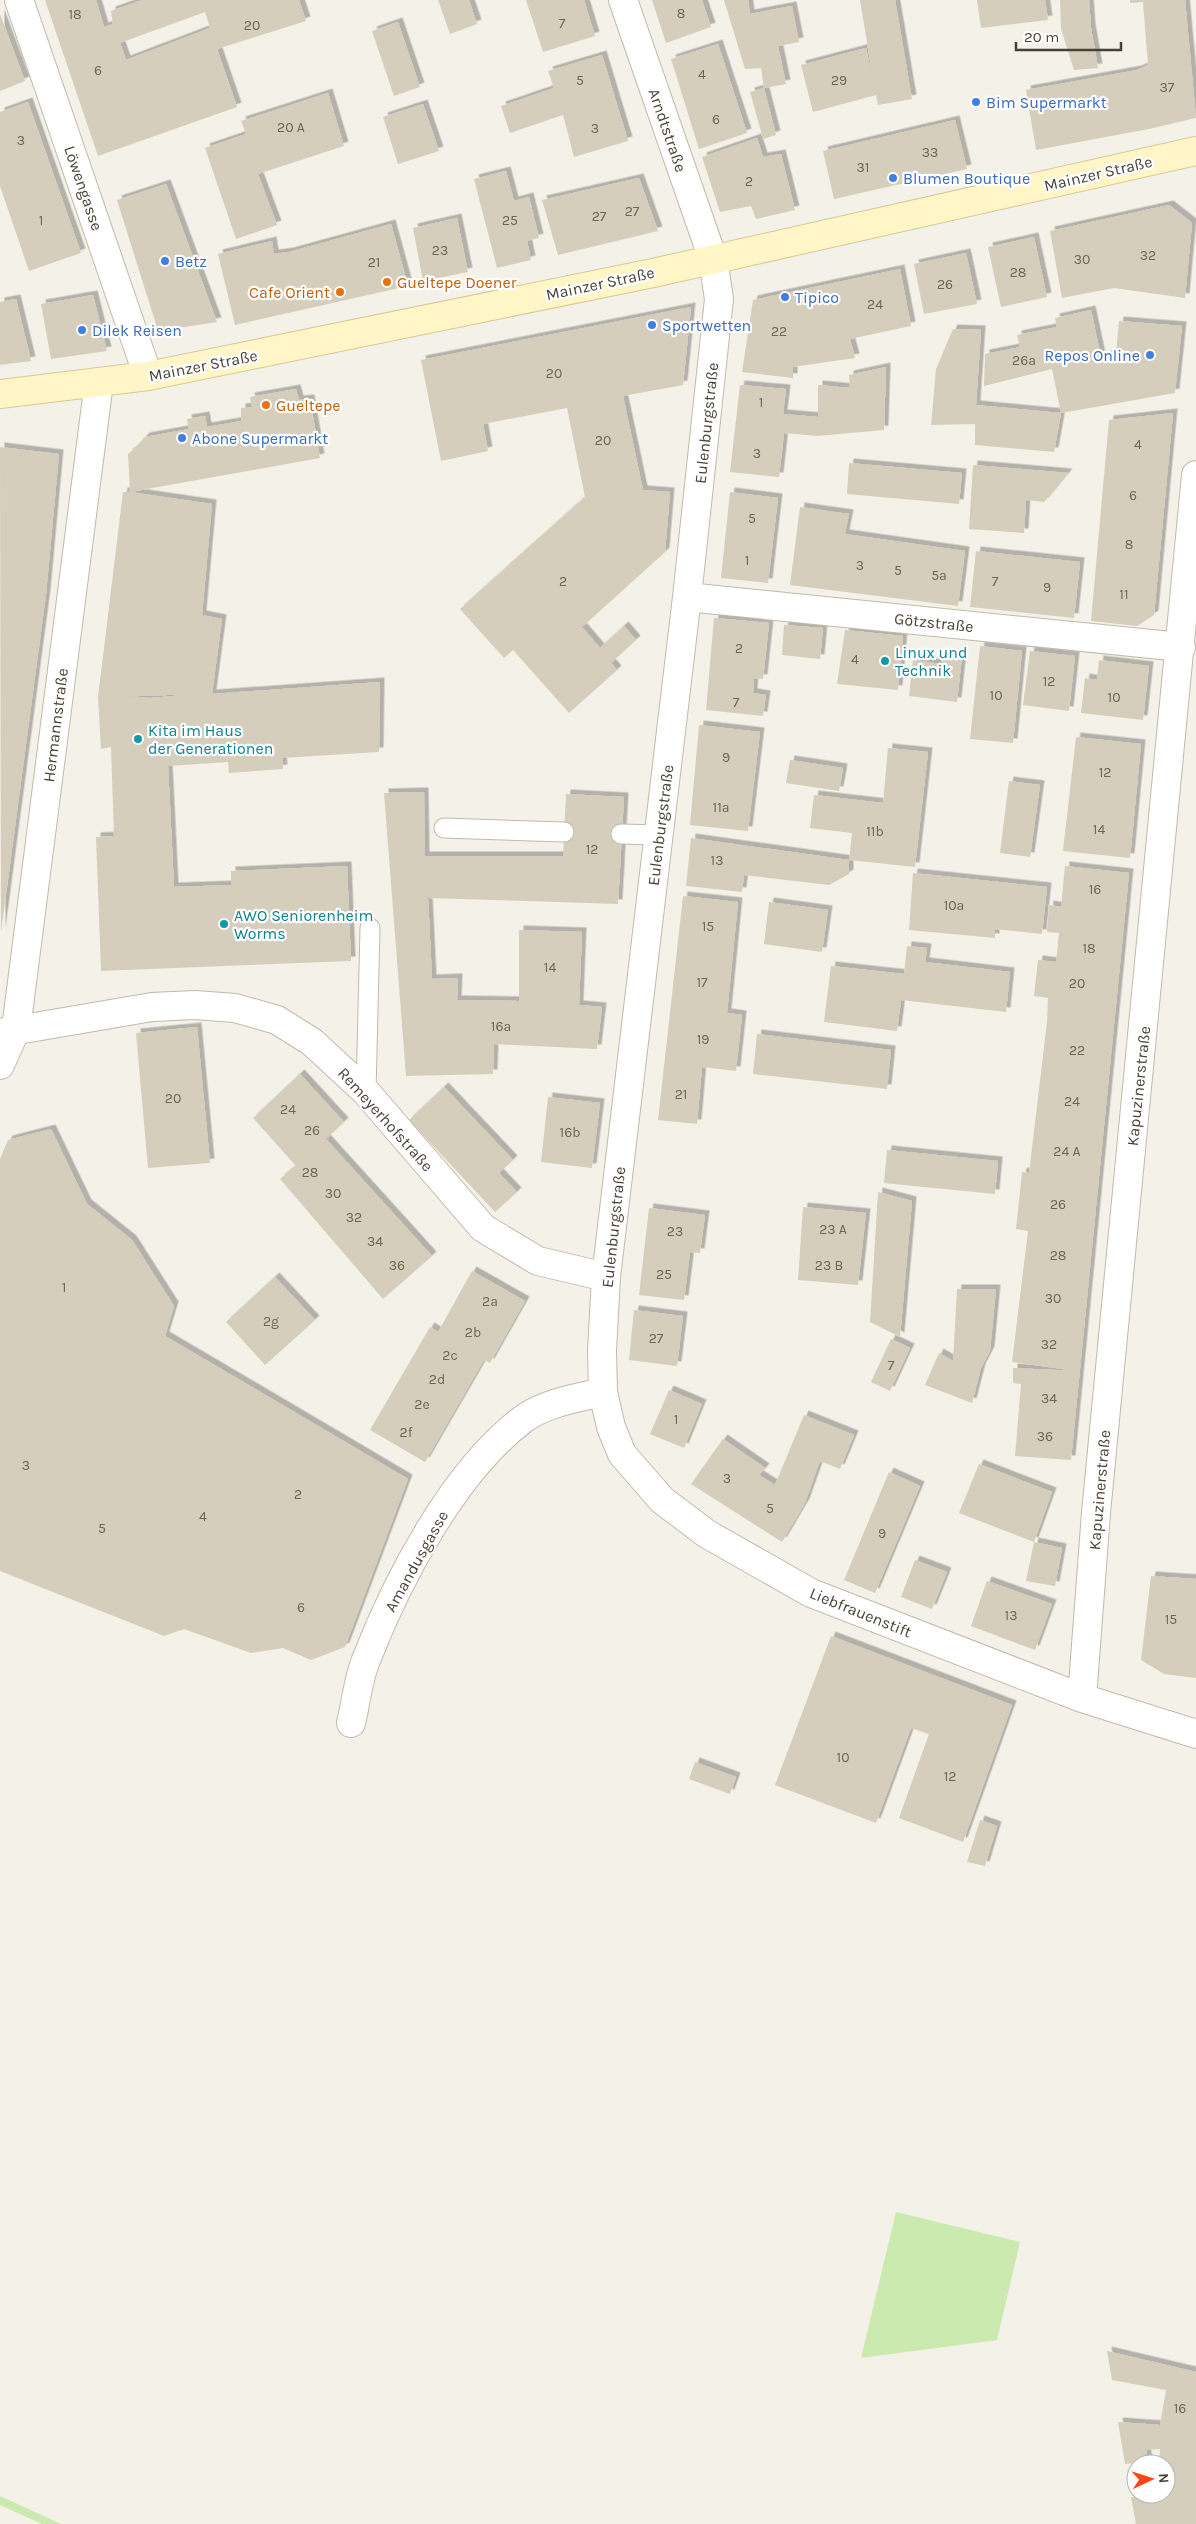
<svg xmlns="http://www.w3.org/2000/svg" width="1196" height="2524" font-family="Karla,sans-serif">
  <defs>
    <filter id="shadow"><feDropShadow dx="4.5" dy="-4.5" stdDeviation="0" flood-color="#0004"/></filter>
  </defs>
  <rect width="100%" height="100%" fill="#f4f1e8"/>
  <!-- green -->
  <path fill="#cbeaaf" d="M 896,2212 L 1020,2242 L 997,2340 L 861,2358 Z
    M 0,2496 L 61,2524 L 42,2524 L 0,2505 Z"/>
  <!-- building -->
  <path fill="#d6cebc" fill-rule="evenodd" filter="url(#shadow)" d="M 45,0 L 96,0 L 104,27 L 113,24 L 111,11 L 142,0 L 299,0 L 306,21 L 217,49 L 237,107 L 98,156 ZM 205,12 L 210,28 L 126,60 L 120,43 Z
    M 438,0 L 469,0 L 477,24 L 450,34 Z
    M 526,0 L 584,0 L 595,36 L 543,52 Z
    M 652,0 L 702,0 L 711,27 L 666,43 Z
    M 724,0 L 748,0 L 750,14 L 792,6 L 799,42 L 778,46 L 786,84 L 764,88 L 761,68 L 745,69 Z
    M 860,0 L 895,0 L 912,99 L 878,105 L 876,95 L 813,112 L 801,65 L 866,48 L 874,85 Z
    M 977,0 L 1045,0 L 1048,20 L 981,28 Z
    M 1060,0 L 1089,0 L 1091,28 L 1098,68 L 1074,70 L 1061,29 Z
    M 1130,0 L 1185,0 L 1196,118 L 1149,129 L 1036,150 L 1026,90 L 1137,70 L 1148,65 L 1143,2 L 1130,3 Z
    M 0,14 L 25,81 L 0,91 Z
    M 398,22 L 420,87 L 394,96 L 372,31 Z
    M 718,44 L 747,133 L 699,149 L 671,59 Z
    M 602,55 L 628,141 L 574,157 L 563,115 L 510,133 L 501,106 L 554,88 L 548,71 Z
    M 764,88 L 776,135 L 763,139 L 750,92 Z
    M 328,93 L 344,146 L 258,174 L 277,225 L 236,239 L 205,148 L 246,134 L 241,121 Z
    M 28,102 L 81,253 L 29,271 L 0,186 L 0,112 Z
    M 423,104 L 439,151 L 398,164 L 383,117 Z
    M 955,120 L 967,169 L 834,199 L 823,151 Z
    M 757,138 L 763,157 L 781,154 L 795,210 L 756,219 L 751,206 L 720,212 L 702,157 Z
    M 506,171 L 514,201 L 529,197 L 539,238 L 527,241 L 531,260 L 497,268 L 474,179 Z
    M 639,178 L 658,231 L 558,255 L 542,200 Z
    M 166,184 L 217,322 L 158,331 L 117,200 Z
    M 1169,205 L 1192,223 L 1185,298 L 1114,288 L 1062,298 L 1050,231 Z
    M 457,218 L 468,272 L 423,281 L 413,228 Z
    M 391,224 L 408,286 L 235,325 L 218,254 L 272,241 L 274,254 L 289,252 Z
    M 1034,237 L 1047,297 L 1001,307 L 988,247 Z
    M 966,253 L 977,304 L 924,314 L 914,264 Z
    M 900,269 L 911,326 L 850,339 L 855,358 L 793,367 L 793,378 L 742,372 L 753,300 Z
    M 93,295 L 107,351 L 51,359 L 41,304 Z
    M 16,299 L 31,361 L 0,365 L 0,302 Z
    M 691,307 L 683,385 L 623,396 L 643,490 L 670,492 L 665,552 L 582,627 L 600,648 L 624,626 L 636,640 L 611,663 L 617,670 L 569,713 L 513,650 L 504,658 L 460,609 L 585,497 L 567,408 L 483,424 L 488,451 L 441,461 L 421,360 Z
    M 1091,310 L 1101,357 L 1116,353 L 1119,321 L 1182,326 L 1175,393 L 1061,413 L 1052,369 L 984,386 L 985,354 L 1020,347 L 1017,335 L 1057,327 L 1055,318 Z
    M 953,329 L 981,330 L 976,405 L 1061,413 L 1054,452 L 975,445 L 975,424 L 931,425 L 936,369 Z
    M 886,367 L 884,430 L 817,436 L 784,433 L 779,477 L 730,472 L 740,385 L 786,389 L 783,414 L 818,417 L 818,385 L 850,388 L 849,375 Z
    M 296,389 L 299,400 L 310,399 L 320,458 L 130,492 L 212,504 L 202,615 L 222,619 L 212,694 L 380,682 L 379,752 L 282,758 L 283,769 L 229,773 L 228,762 L 168,766 L 174,887 L 231,885 L 231,871 L 347,866 L 351,961 L 101,971 L 96,837 L 114,836 L 111,747 L 101,749 L 98,697 L 123,492 L 130,492 L 128,454 L 134,449 L 145,437 L 189,429 L 187,419 L 205,416 L 207,427 L 241,421 L 241,408 L 252,407 L 250,397 ZM 195,694 L 151,698 L 112,697 Z
    M 1173,413 L 1154,615 L 1137,626 L 1091,621 L 1109,420 Z
    M 0,447 L 59,454 L 46,594 L 1,932 Z
    M 849,463 L 962,473 L 959,504 L 847,494 Z
    M 973,465 L 1068,473 L 1044,502 L 1026,500 L 1024,533 L 969,529 Z
    M 730,492 L 778,498 L 768,583 L 721,578 Z
    M 800,507 L 849,514 L 845,534 L 965,551 L 958,606 L 790,585 Z
    M 976,551 L 1080,562 L 1074,618 L 970,607 Z
    M 714,618 L 769,623 L 763,679 L 754,678 L 753,693 L 766,695 L 763,716 L 706,710 Z
    M 784,625 L 823,628 L 820,659 L 782,655 Z
    M 845,630 L 903,636 L 898,690 L 837,684 Z
    M 980,646 L 1022,651 L 1013,743 L 970,739 Z
    M 1030,651 L 1075,656 L 1069,711 L 1023,705 Z
    M 942,653 L 962,656 L 957,702 L 909,696 L 913,660 L 941,664 Z
    M 1099,660 L 1149,666 L 1143,720 L 1081,713 L 1085,678 L 1097,680 Z
    M 699,725 L 760,732 L 748,831 L 690,825 Z
    M 1076,737 L 1141,744 L 1130,858 L 1063,851 Z
    M 888,748 L 928,752 L 915,867 L 849,860 L 852,833 L 810,828 L 814,795 L 883,803 Z
    M 790,760 L 843,768 L 839,791 L 786,783 Z
    M 1009,781 L 1040,785 L 1030,857 L 1000,853 Z
    M 424,792 L 425,856 L 563,856 L 566,794 L 624,797 L 618,904 L 428,898 L 432,979 L 458,978 L 457,1000 L 519,1001 L 519,930 L 582,932 L 579,1005 L 602,1007 L 597,1049 L 494,1044 L 493,1074 L 406,1076 L 384,793 Z
    M 691,838 L 849,860 L 849,874 L 829,885 L 744,875 L 742,892 L 686,886 Z
    M 1065,866 L 1129,873 L 1071,1460 L 1015,1456 L 1021,1384 L 1013,1383 L 1013,1368 L 1077,1371 L 1012,1362 L 1028,1231 L 1016,1229 L 1022,1172 L 1029,1173 L 1047,1022 L 1048,998 L 1034,996 L 1038,960 L 1056,962 L 1059,933 L 1047,932 L 1049,905 L 1061,907 Z
    M 913,873 L 1047,887 L 1042,934 L 995,929 L 995,938 L 909,930 Z
    M 683,896 L 738,902 L 727,1013 L 742,1015 L 736,1071 L 702,1067 L 697,1124 L 658,1120 Z
    M 769,902 L 828,910 L 822,952 L 764,944 Z
    M 907,946 L 927,948 L 925,962 L 1010,972 L 1006,1012 L 901,1000 L 897,1031 L 824,1022 L 831,966 L 904,974 Z
    M 197,1027 L 210,1163 L 148,1168 L 136,1033 Z
    M 757,1034 L 891,1050 L 887,1089 L 753,1074 Z
    M 300,1074 L 344,1122 L 326,1139 L 432,1256 L 383,1299 L 280,1179 L 296,1166 L 253,1118 Z
    M 444,1087 L 513,1160 L 499,1173 L 517,1192 L 495,1212 L 409,1120 Z
    M 548,1097 L 600,1103 L 592,1168 L 541,1162 Z
    M 51,1129 L 87,1204 L 132,1240 L 174,1306 L 165,1336 L 408,1479 L 345,1647 L 311,1660 L 283,1648 L 251,1653 L 184,1629 L 164,1636 L 0,1571 L 0,1159 L 8,1140 Z
    M 887,1150 L 998,1161 L 995,1194 L 884,1183 Z
    M 878,1192 L 912,1201 L 900,1337 L 870,1322 Z
    M 803,1207 L 866,1213 L 858,1285 L 798,1280 Z
    M 649,1208 L 705,1215 L 700,1253 L 690,1252 L 684,1300 L 639,1295 Z
    M 472,1271 L 525,1301 L 490,1363 L 484,1360 L 425,1462 L 370,1430 L 430,1327 L 438,1332 Z
    M 275,1277 L 315,1320 L 265,1365 L 226,1322 Z
    M 957,1289 L 996,1289 L 990,1351 L 981,1368 L 972,1403 L 925,1385 L 939,1353 L 953,1361 Z
    M 634,1310 L 683,1316 L 677,1366 L 629,1360 Z
    M 891,1339 L 910,1348 L 890,1391 L 871,1382 Z
    M 669,1390 L 702,1404 L 684,1448 L 650,1434 Z
    M 804,1415 L 854,1435 L 840,1469 L 820,1461 L 805,1503 L 782,1542 L 691,1484 L 723,1439 L 765,1468 L 759,1475 L 775,1485 Z
    M 979,1464 L 1052,1492 L 1034,1542 L 959,1513 Z
    M 889,1472 L 920,1486 L 875,1593 L 844,1580 Z
    M 1034,1542 L 1062,1548 L 1055,1586 L 1026,1581 Z
    M 915,1560 L 947,1572 L 932,1609 L 901,1597 Z
    M 1151,1576 L 1196,1579 L 1196,1678 L 1164,1674 L 1141,1660 Z
    M 987,1581 L 1052,1604 L 1035,1650 L 971,1626 Z
    M 831,1636 L 1012,1705 L 963,1842 L 899,1818 L 929,1734 L 911,1728 L 876,1823 L 775,1785 Z
    M 695,1762 L 736,1777 L 730,1794 L 689,1779 Z
    M 980,1820 L 997,1826 L 985,1866 L 967,1862 Z
    M 1107,2351 L 1196,2372 L 1196,2524 L 1136,2524 L 1131,2497 L 1166,2494 L 1166,2464 L 1159,2464 L 1160,2449 L 1146,2450 L 1148,2462 L 1125,2464 L 1118,2422 L 1160,2425 L 1166,2390 L 1112,2380 Z"/>
  <g fill="none" stroke-linecap="round" stroke-linejoin="round">
    <!-- service casing -->
    <g stroke="#c0baaa" stroke-width="21">
      <path id="service" d="M 444,828 L 564,832
        M 621,834 L 659,835
        M 366,1092 L 370,928"/>
    </g>
    <!-- minor casing -->
    <g stroke="#c0baaa" stroke-width="30">
      <path id="minor" d="M 19,0 L 148,376
        M 713,259 L 719,299 L 687,597 L 606,1277 L 602,1351 L 603,1392 L 611,1427 L 622,1454 L 662,1500 L 707,1534 L 811,1593 L 1082,1698 L 1196,1734
        M 687,597 L 1181,647
        M 0,1033 L 152,1007 L 195,1005 L 235,1008 L 277,1020 L 312,1042 L 366,1092 L 483,1228 L 538,1261 L 606,1277
        M 0,1065 L 16,1029 L 99,382
        M 1082,1698 L 1096,1513 L 1196,475
        M 351,1723 C 356,1703 358,1679 366,1660 C 397,1580 453,1473 522,1420 C 544,1403 577,1398 603,1392"/>
    </g>
    <!-- tertiary casing -->
    <g stroke="#c0baaa" stroke-width="30">
      <path id="tertiary" d="M 623,0 L 713,259"/>
    </g>
    <!-- secondary casing -->
    <g stroke="#d6c996" stroke-width="30">
      <path id="secondary" d="M 0,394 L 148,376 L 653,273 L 1196,151"/>
    </g>
    <!-- service -->
    <use href="#service" stroke="#fff" stroke-width="19"/>
    <!-- minor -->
    <use href="#minor" stroke="#fff" stroke-width="28"/>
    <!-- tertiary -->
    <use href="#tertiary" stroke="#fff" stroke-width="28"/>
    <!-- secondary -->
    <use href="#secondary" stroke="#fff5c7" stroke-width="28"/>
  </g>
  <!-- markers -->
  <g fill="#3f7fe0" stroke="#fff" stroke-width="2">
    <circle cx="976" cy="102" r="5"/>
    <circle cx="893" cy="178" r="5"/>
    <circle cx="165" cy="261" r="5"/>
    <circle cx="785" cy="297" r="5"/>
    <circle cx="652" cy="325" r="5"/>
    <circle cx="82" cy="330" r="5"/>
    <circle cx="1150" cy="355" r="5"/>
    <circle cx="182" cy="438" r="5"/>
  </g>
  <g fill="#e8710a" stroke="#fff" stroke-width="2">
    <circle cx="387" cy="282" r="5"/>
    <circle cx="340" cy="292" r="5"/>
    <circle cx="266" cy="405" r="5"/>
  </g>
  <g fill="#0f9aa8" stroke="#fff" stroke-width="2">
    <circle cx="885" cy="661" r="5"/>
    <circle cx="138" cy="739" r="5"/>
    <circle cx="224" cy="924" r="5"/>
  </g>
  <g text-anchor="middle" stroke-width="4.5" stroke-linejoin="round" paint-order="stroke">
    <!-- number labels -->
    <g font-size="14" fill="#6c6558">
      <text x="681" y="18">8</text>
      <text x="75" y="19">18</text>
      <text x="562" y="28">7</text>
      <text x="252" y="30">20</text>
      <text x="98" y="75">6</text>
      <text x="702" y="79">4</text>
      <text x="580" y="85">5</text>
      <text x="839" y="85">29</text>
      <text x="1167" y="92">37</text>
      <text x="716" y="124">6</text>
      <text x="291" y="132">20 A</text>
      <text x="595" y="133">3</text>
      <text x="21" y="145">3</text>
      <text x="930" y="157">33</text>
      <text x="863" y="172">31</text>
      <text x="749" y="186">2</text>
      <text x="632" y="216">27</text>
      <text x="599" y="221">27</text>
      <text x="41" y="225">1</text>
      <text x="510" y="225">25</text>
      <text x="440" y="255">23</text>
      <text x="1148" y="260">32</text>
      <text x="1082" y="264">30</text>
      <text x="374" y="267">21</text>
      <text x="1018" y="277">28</text>
      <text x="945" y="289">26</text>
      <text x="875" y="309">24</text>
      <text x="779" y="336">22</text>
      <text x="1024" y="365">26a</text>
      <text x="554" y="378">20</text>
      <text x="761" y="407">1</text>
      <text x="603" y="445">20</text>
      <text x="1138" y="449">4</text>
      <text x="757" y="458">3</text>
      <text x="1133" y="500">6</text>
      <text x="752" y="523">5</text>
      <text x="1129" y="549">8</text>
      <text x="747" y="565">1</text>
      <text x="860" y="570">3</text>
      <text x="898" y="575">5</text>
      <text x="939" y="580">5a</text>
      <text x="563" y="586">2</text>
      <text x="995" y="586">7</text>
      <text x="1047" y="592">9</text>
      <text x="1124" y="599">11</text>
      <text x="739" y="653">2</text>
      <text x="855" y="664">4</text>
      <text x="1049" y="686">12</text>
      <text x="996" y="700">10</text>
      <text x="1114" y="702">10</text>
      <text x="736" y="707">7</text>
      <text x="726" y="762">9</text>
      <text x="1105" y="777">12</text>
      <text x="721" y="812">11a</text>
      <text x="1099" y="834">14</text>
      <text x="875" y="836">11b</text>
      <text x="592" y="854">12</text>
      <text x="717" y="865">13</text>
      <text x="1095" y="894">16</text>
      <text x="954" y="910">10a</text>
      <text x="708" y="931">15</text>
      <text x="1089" y="953">18</text>
      <text x="550" y="972">14</text>
      <text x="702" y="987">17</text>
      <text x="1077" y="988">20</text>
      <text x="501" y="1031">16a</text>
      <text x="703" y="1044">19</text>
      <text x="1077" y="1055">22</text>
      <text x="681" y="1099">21</text>
      <text x="173" y="1103">20</text>
      <text x="1072" y="1106">24</text>
      <text x="288" y="1114">24</text>
      <text x="312" y="1135">26</text>
      <text x="570" y="1137">16b</text>
      <text x="1067" y="1156">24 A</text>
      <text x="310" y="1177">28</text>
      <text x="333" y="1198">30</text>
      <text x="1058" y="1209">26</text>
      <text x="354" y="1222">32</text>
      <text x="833" y="1234">23 A</text>
      <text x="675" y="1236">23</text>
      <text x="375" y="1246">34</text>
      <text x="1058" y="1260">28</text>
      <text x="397" y="1270">36</text>
      <text x="829" y="1270">23 B</text>
      <text x="664" y="1279">25</text>
      <text x="64" y="1292">1</text>
      <text x="1053" y="1303">30</text>
      <text x="490" y="1306">2a</text>
      <text x="271" y="1326">2g</text>
      <text x="473" y="1337">2b</text>
      <text x="656" y="1343">27</text>
      <text x="1049" y="1349">32</text>
      <text x="450" y="1360">2c</text>
      <text x="891" y="1370">7</text>
      <text x="437" y="1384">2d</text>
      <text x="1049" y="1403">34</text>
      <text x="422" y="1409">2e</text>
      <text x="676" y="1424">1</text>
      <text x="406" y="1437">2f</text>
      <text x="1045" y="1441">36</text>
      <text x="26" y="1470">3</text>
      <text x="727" y="1483">3</text>
      <text x="298" y="1499">2</text>
      <text x="770" y="1513">5</text>
      <text x="203" y="1521">4</text>
      <text x="102" y="1533">5</text>
      <text x="882" y="1538">9</text>
      <text x="301" y="1612">6</text>
      <text x="1011" y="1620">13</text>
      <text x="1171" y="1624">15</text>
      <text x="843" y="1762">10</text>
      <text x="950" y="1781">12</text>
      <text x="1180" y="2413">16</text>
    </g>
    <!-- shop labels -->
    <g font-size="16" fill="#366cbe" stroke="#fff" text-anchor="start">
      <text x="986" y="108">Bim Supermarkt</text>
      <text x="903" y="184">Blumen Boutique</text>
      <text x="175" y="267">Betz</text>
      <text x="795" y="303">Tipico</text>
      <text x="662" y="331">Sportwetten</text>
      <text x="92" y="336">Dilek Reisen</text>
      <text x="1140" y="361" text-anchor="end">Repos Online</text>
      <text x="192" y="444">Abone Supermarkt</text>
    </g>
    <!-- street labels -->
    <g font-size="16" fill="#484236" stroke="#fff">
      <text transform="translate(668 130) rotate(71)" y="6">Arndtstraße</text>
      <text transform="translate(1098 173) rotate(-13)" y="6">Mainzer Straße</text>
      <text transform="translate(84 188) rotate(71)" y="6">Löwengasse</text>
      <text transform="translate(600 283) rotate(-12)" y="6">Mainzer Straße</text>
      <text transform="translate(203 365) rotate(-11)" y="6">Mainzer Straße</text>
      <text transform="translate(706 423) rotate(-84)" y="6">Eulenburgstraße</text>
      <text transform="translate(934 622) rotate(6)" y="6">Götzstraße</text>
      <text transform="translate(55 725) rotate(-83)" y="6">Hermannstraße</text>
      <text transform="translate(660 825) rotate(-83)" y="6">Eulenburgstraße</text>
      <text transform="translate(1138 1086) rotate(-84)" y="6">Kapuzinerstraße</text>
      <text transform="translate(386 1119) rotate(48)" y="6">Remeyerhofstraße</text>
      <text transform="translate(613 1227) rotate(-84)" y="6">Eulenburgstraße</text>
      <text transform="translate(1099 1490) rotate(-85)" y="6">Kapuzinerstraße</text>
      <text transform="translate(416 1561) rotate(-61)" y="6">Amandusgasse</text>
      <text transform="translate(861 1612) rotate(22)" y="6">Liebfrauenstift</text>
    </g>
    <!-- food labels -->
    <g font-size="16" fill="#c56008" stroke="#fff" text-anchor="start">
      <text x="397" y="288">Gueltepe Doener</text>
      <text x="330" y="298" text-anchor="end">Cafe Orient</text>
      <text x="276" y="411">Gueltepe</text>
    </g>
    <!-- culture labels -->
    <g font-size="16" fill="#0d838f" stroke="#fff" text-anchor="start">
      <text x="895" y="658">Linux und<tspan x="895" dy="18">Technik</tspan></text>
      <text x="148" y="736">Kita im Haus<tspan x="148" dy="18">der Generationen</tspan></text>
      <text x="234" y="921">AWO Seniorenheim<tspan x="234" dy="18">Worms</tspan></text>
    </g>
  </g>
  <!-- north arrow -->
  <g transform="translate(1151 2479) rotate(86)"><circle r="24" fill="#ffffff" stroke="#b6b3af"/>
  <path d="M0-4L9 19L0 12L-9 19Z" fill="#ff4614"/>
  <text y="-8" font-size="14" font-weight="bold" text-anchor="middle" fill="#484236">N</text>
  </g>
  <!-- scale -->
  <path d="M1016 42v8h105v-8" fill="none" stroke="#484236" stroke-width="2.5"/>
  <text x="1024" y="42" font-size="15" fill="#484236" stroke="#ffffff" stroke-width="4" paint-order="stroke">20 m</text>
</svg>
